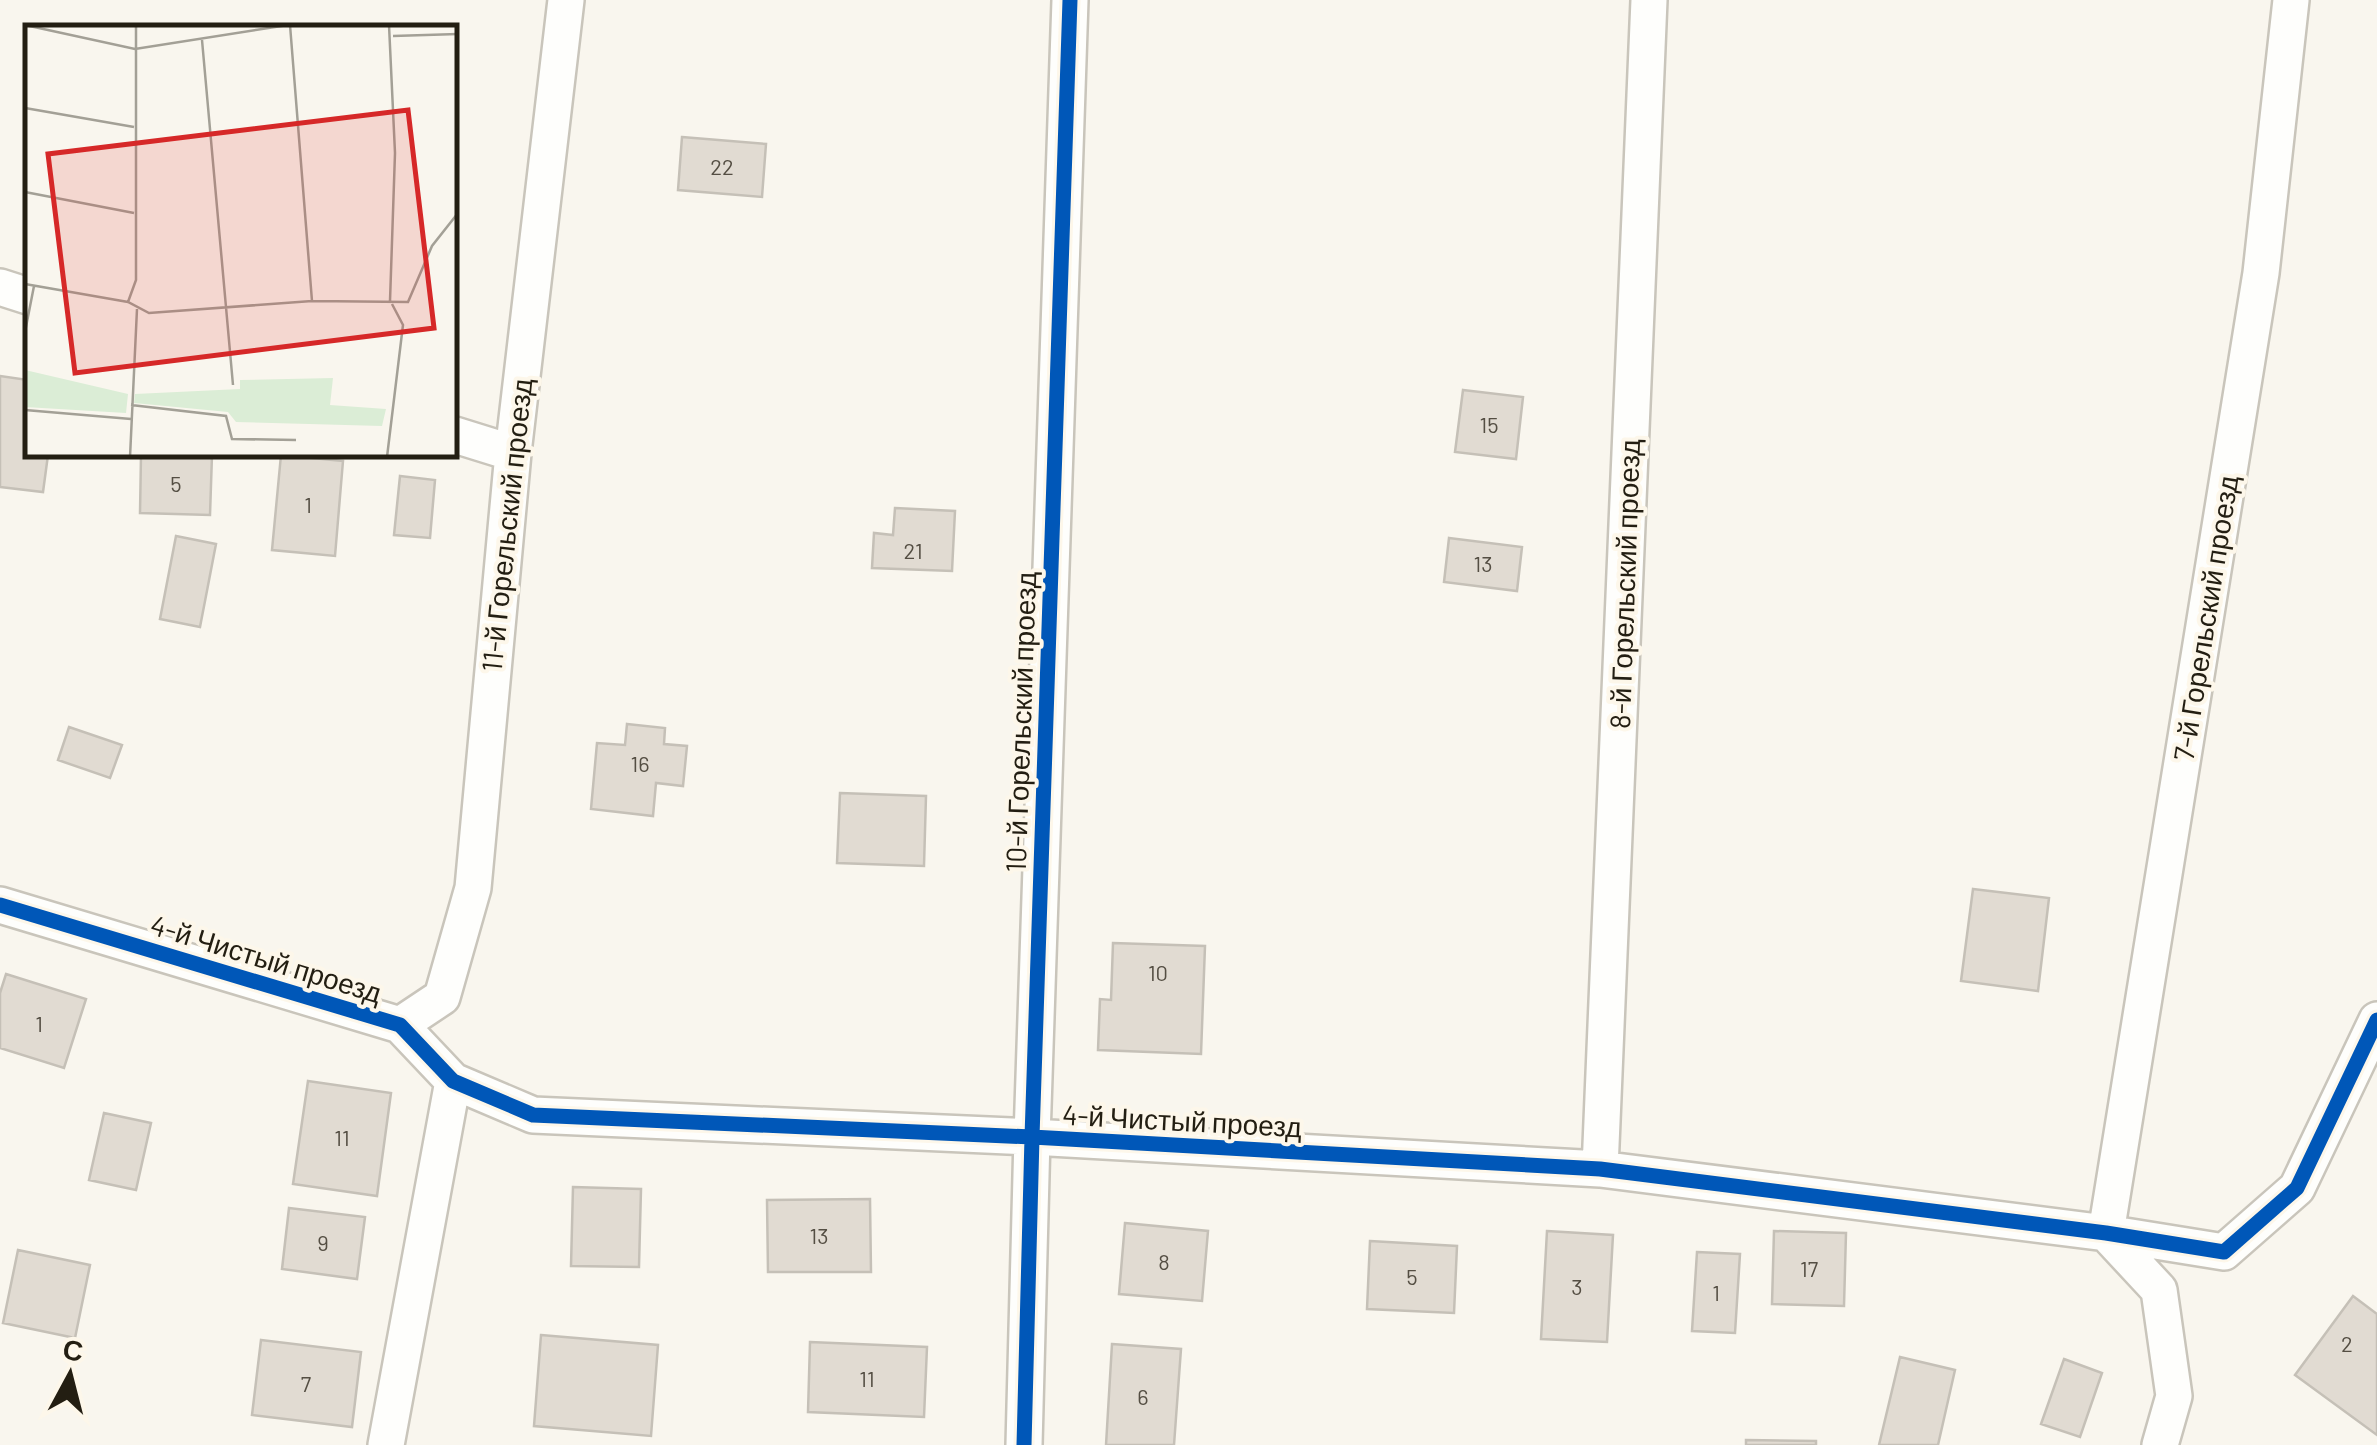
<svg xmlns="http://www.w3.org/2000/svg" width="2377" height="1445" font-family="Barlow,sans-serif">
  <rect width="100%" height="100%" fill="#f9f6ee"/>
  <!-- building -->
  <path fill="#e1dbd2" stroke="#c5c0b7" stroke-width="2.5" d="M 682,137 L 766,144 L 762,197 L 678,190 Z
    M 0,376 L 28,380 L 28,455 L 48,455 L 43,492 L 0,487 Z
    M 1463,390 L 1523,397 L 1516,459 L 1455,452 Z
    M 141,455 L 212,455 L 210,515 L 140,513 Z
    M 281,455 L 343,461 L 335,556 L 272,550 Z
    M 400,476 L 435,480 L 430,538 L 394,535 Z
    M 895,508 L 955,511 L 952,571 L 872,568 L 874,533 L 893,535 Z
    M 176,536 L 216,544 L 200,627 L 160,619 Z
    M 1449,538 L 1522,547 L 1517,591 L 1444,582 Z
    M 627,724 L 665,728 L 664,744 L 687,746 L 683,786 L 656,783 L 653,816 L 591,809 L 597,743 L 625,745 Z
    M 69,727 L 122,745 L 110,778 L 58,760 Z
    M 840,793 L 926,796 L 924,866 L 837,863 Z
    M 1973,889 L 2049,898 L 2038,991 L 1961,981 Z
    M 1113,943 L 1205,946 L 1201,1054 L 1098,1050 L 1100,999 L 1111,1000 Z
    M 6,974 L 86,999 L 64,1068 L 0,1048 L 0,993 Z
    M 308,1081 L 391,1093 L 377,1196 L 293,1184 Z
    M 104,1113 L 151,1123 L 136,1190 L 89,1180 Z
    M 573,1187 L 641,1189 L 639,1267 L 571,1266 Z
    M 870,1199 L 871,1272 L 768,1272 L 767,1200 Z
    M 289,1208 L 365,1217 L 357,1279 L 282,1269 Z
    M 1125,1223 L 1208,1231 L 1202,1301 L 1119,1294 Z
    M 1547,1231 L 1613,1235 L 1607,1342 L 1541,1339 Z
    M 1774,1231 L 1846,1233 L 1844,1306 L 1772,1304 Z
    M 1370,1241 L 1457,1246 L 1454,1313 L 1367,1309 Z
    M 18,1250 L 90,1265 L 75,1338 L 3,1323 Z
    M 1697,1252 L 1740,1254 L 1735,1333 L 1692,1331 Z
    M 2353,1296 L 2377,1314 L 2377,1435 L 2295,1375 Z
    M 541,1335 L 658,1345 L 651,1436 L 534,1426 Z
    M 261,1340 L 361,1352 L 352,1427 L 252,1415 Z
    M 810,1342 L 927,1347 L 924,1417 L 808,1412 Z
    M 1112,1344 L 1181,1349 L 1174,1445 L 1106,1445 Z
    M 1900,1357 L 1955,1370 L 1938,1445 L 1879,1445 Z
    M 2064,1359 L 2102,1373 L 2080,1437 L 2041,1424 Z
    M 1746,1440 L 1816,1441 L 1816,1445 L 1746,1445 Z"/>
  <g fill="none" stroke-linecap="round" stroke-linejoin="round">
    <!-- minor casing -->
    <g stroke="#c9c5bb" stroke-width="40">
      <path id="minor" d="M 0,287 L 28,296
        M 455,435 L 513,453
        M 0,905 L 400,1025 L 453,1081 L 533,1115 L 1032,1137 L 1600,1169 L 2106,1233 L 2224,1252 L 2297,1188 L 2377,1020
        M 400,1025 L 442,997 L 473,888 L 513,453 L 566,0
        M 1600,1169 L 1649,0
        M 2106,1233 L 2261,273 L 2291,0
        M 2106,1233 L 2159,1290 L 2174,1396 L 2160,1445
        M 386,1445 L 453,1081
        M 1024,1445 L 1032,1137 L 1070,0"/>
    </g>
    <!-- minor -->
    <use href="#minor" stroke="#fefefc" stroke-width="35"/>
    <!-- cycleway casing -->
    <g stroke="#fdf7ea" stroke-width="21">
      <path id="cycleway" d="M 0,905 L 400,1025 L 453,1081 L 533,1115 L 1032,1137 L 1600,1169 L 2106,1233 L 2224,1252 L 2297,1188 L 2377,1020
        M 1024,1445 L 1032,1137 L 1070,0"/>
    </g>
    <!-- cycleway -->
    <use href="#cycleway" stroke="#0057b8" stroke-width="15"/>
  </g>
  <g text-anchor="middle" stroke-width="8" stroke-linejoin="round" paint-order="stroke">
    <!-- number labels -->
    <g font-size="22" fill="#544e43">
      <text x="722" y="175">22</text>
      <text x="1489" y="433">15</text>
      <text x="176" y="492">5</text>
      <text x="308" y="513">1</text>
      <text x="913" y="559">21</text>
      <text x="1483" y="572">13</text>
      <text x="640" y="772">16</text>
      <text x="1158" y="981">10</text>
      <text x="39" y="1032">1</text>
      <text x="342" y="1146">11</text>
      <text x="819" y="1244">13</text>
      <text x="323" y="1251">9</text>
      <text x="1164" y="1270">8</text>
      <text x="1809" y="1277">17</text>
      <text x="1412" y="1285">5</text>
      <text x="1577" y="1295">3</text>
      <text x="1716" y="1301">1</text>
      <text x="2347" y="1352">2</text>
      <text x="867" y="1387">11</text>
      <text x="306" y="1392">7</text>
      <text x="1143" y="1405">6</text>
    </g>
    <!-- street labels -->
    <g font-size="28" fill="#231e12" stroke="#fdf7ea">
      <text transform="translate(507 525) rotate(-84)" y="10">11-й Горельский проезд</text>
      <text transform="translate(1625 584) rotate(-88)" y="10">8-й Горельский проезд</text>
      <text transform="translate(2206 618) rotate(-81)" y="10">7-й Горельский проезд</text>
      <text transform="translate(1021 722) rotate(-88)" y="10">10-й Горельский проезд</text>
      <text transform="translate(266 959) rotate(17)" y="10">4-й Чистый проезд</text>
      <text transform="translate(1182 1121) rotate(3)" y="10">4-й Чистый проезд</text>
    </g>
  </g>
  <!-- overview -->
  <g transform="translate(25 25)">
    <rect width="432" height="432" fill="#f9f6ee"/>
    <path d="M 0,345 L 103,369 L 101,388 L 0,382 ZM 308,353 L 305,380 L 361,384 L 357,401 L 211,397 L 203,387 L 109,378 L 110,369 L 215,364 L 215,355 Z" fill="#dbedd6"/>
    <path fill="none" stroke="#a3a096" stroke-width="2.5" d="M 0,0 L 110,24 L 263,0M 265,0 L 287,276M 364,0 L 370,128 L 365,276M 368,11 L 433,9M 177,15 L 208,360M 0,83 L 109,102M 0,167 L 109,188M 0,259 L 103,277 L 124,288 L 287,276 L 383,277 L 407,221 L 433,188M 103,277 L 111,255 L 111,0M 0,307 L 9,261M 106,380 L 201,391 L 207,414 L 271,415M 0,385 L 106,394M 105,432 L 112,284M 362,432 L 378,300 L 367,279"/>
    <path fill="#d62828" fill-opacity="0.15" stroke="#d62828" stroke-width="5" d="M 383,85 L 409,303 L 50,348 L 23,129 Z"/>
    <rect width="432" height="432" fill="none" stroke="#231e12" stroke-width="5"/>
  </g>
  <!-- north arrow -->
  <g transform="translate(70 1375) rotate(7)" stroke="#fdf7ea" stroke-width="8" paint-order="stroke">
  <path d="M0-8L18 38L0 25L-18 38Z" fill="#231e12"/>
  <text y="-15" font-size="28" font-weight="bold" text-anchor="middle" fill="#231e12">С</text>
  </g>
</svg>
